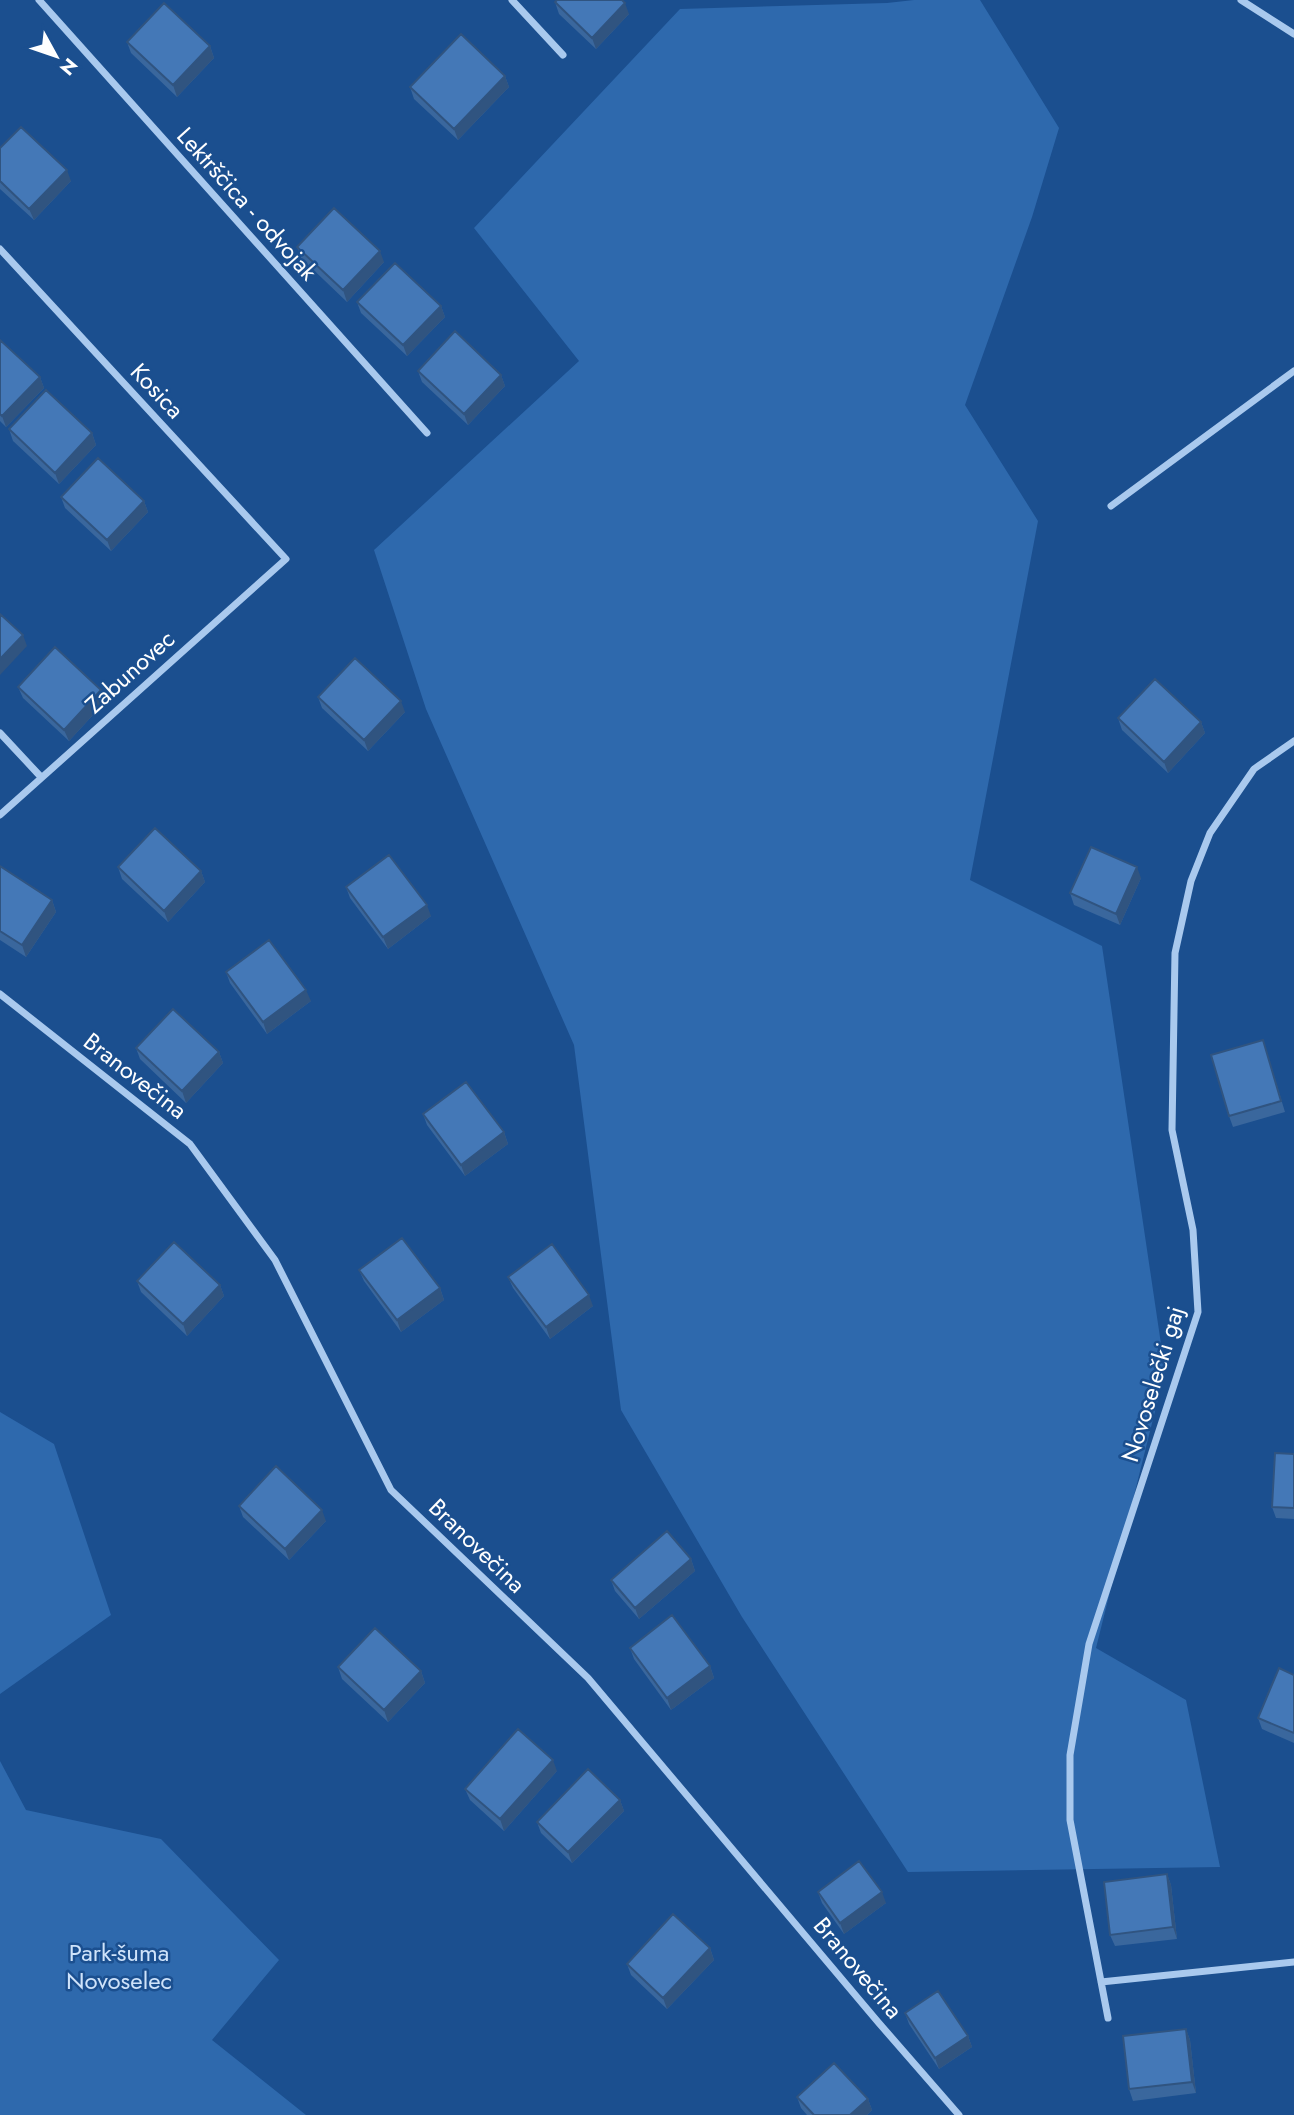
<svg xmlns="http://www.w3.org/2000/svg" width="1294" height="2115" font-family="Jost,sans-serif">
  <rect width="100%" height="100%" fill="#1b4f8f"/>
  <!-- green -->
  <path fill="#2e69ad" d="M 914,0 L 980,0 L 1059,128 L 1032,217 L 965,405 L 1038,521 L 970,880 L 1102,946 L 1165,1371 L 1096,1648 L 1186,1700 L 1220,1867 L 908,1872 L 742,1617 L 621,1410 L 574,1045 L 426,709 L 374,550 L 579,361 L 474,228 L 680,9 L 887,3 Z
    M 0,1412 L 54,1444 L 111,1615 L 0,1694 Z
    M 0,1761 L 26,1810 L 161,1839 L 279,1960 L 212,2040 L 306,2115 L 0,2115 Z"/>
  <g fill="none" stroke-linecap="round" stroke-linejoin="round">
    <!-- minor -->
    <path stroke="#a9c9ee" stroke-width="7" d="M 39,0 L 427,433
      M 512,0 L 563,55
      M 1241,0 L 1294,34
      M 0,249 L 286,559 L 0,815
      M 1111,506 L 1294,371
      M 0,733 L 41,777
      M 0,994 L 190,1144 L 275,1260 L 391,1490 L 588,1678 L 878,2022 L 959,2115
      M 1101,1982 L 1294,1962
      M 1108,2018 L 1070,1820 L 1070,1755 L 1089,1644 L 1198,1312 L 1193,1230 L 1172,1130 L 1175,953 L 1191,881 L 1210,833 L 1254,769 L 1294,741"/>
  </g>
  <!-- wall -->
  <path fill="#3a679d" d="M 555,2 L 629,14 L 596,49 L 559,14 Z
    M 127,42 L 210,46 L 214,58 L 177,97 L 131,53 Z
    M 505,76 L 509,87 L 458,140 L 414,99 L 410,87 Z
    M 0,148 L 71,181 L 34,220 L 0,189 Z
    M 297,247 L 384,262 L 347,302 L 301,258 Z
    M 357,302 L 441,306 L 445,317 L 407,356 L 361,313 Z
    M 0,340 L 40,377 L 44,388 L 6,427 L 0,421 Z
    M 418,371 L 501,375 L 505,386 L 468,425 L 422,382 Z
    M 9,429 L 92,433 L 96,445 L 59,484 L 13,441 Z
    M 61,497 L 144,501 L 148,512 L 111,551 L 65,508 Z
    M 18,687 L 105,702 L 69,741 L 23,698 Z
    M 318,697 L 405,712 L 368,751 L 322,708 Z
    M 1118,718 L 1201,722 L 1205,733 L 1168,773 L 1122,730 Z
    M 0,866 L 52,900 L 56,912 L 26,957 L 0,940 Z
    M 118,867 L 201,871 L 205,882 L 168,922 L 122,879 Z
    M 1141,878 L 1120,925 L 1074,905 L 1070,893 Z
    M 346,887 L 431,916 L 388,949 L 350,898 Z
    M 226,972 L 311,1001 L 267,1034 L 230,983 Z
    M 1263,1040 L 1285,1112 L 1233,1127 L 1229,1116 Z
    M 136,1048 L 219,1052 L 223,1063 L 186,1103 L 140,1059 Z
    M 423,1114 L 504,1132 L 508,1144 L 465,1176 L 427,1125 Z
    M 359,1270 L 440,1288 L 444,1300 L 401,1332 L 364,1281 Z
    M 508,1277 L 593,1306 L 550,1339 L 513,1288 Z
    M 137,1281 L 220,1285 L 224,1296 L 187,1336 L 141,1292 Z
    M 1294,1454 L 1294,1519 L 1276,1518 L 1272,1507 Z
    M 239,1506 L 326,1521 L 289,1560 L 243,1517 Z
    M 691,1559 L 695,1571 L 639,1619 L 615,1591 L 611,1580 Z
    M 630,1648 L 710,1666 L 714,1678 L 671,1710 L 634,1659 Z
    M 338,1667 L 421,1671 L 425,1683 L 388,1722 L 342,1679 Z
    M 1294,1675 L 1294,1743 L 1262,1729 L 1258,1718 Z
    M 557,1771 L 504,1831 L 470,1800 L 465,1789 Z
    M 620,1800 L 624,1811 L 572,1863 L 541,1833 L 537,1822 Z
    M 1167,1874 L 1171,1885 L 1177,1939 L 1115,1946 L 1110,1935 Z
    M 818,1892 L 886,1903 L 844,1934 L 822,1903 Z
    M 710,1948 L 714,1960 L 667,2009 L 631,1975 L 627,1964 Z
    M 905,2013 L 968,2036 L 972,2047 L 939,2069 L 909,2024 Z
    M 1186,2029 L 1190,2040 L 1196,2093 L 1133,2101 L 1129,2089 Z
    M 797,2097 L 868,2099 L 872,2110 L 867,2115 L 807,2115 L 801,2108 Z"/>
  <!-- shaded-wall -->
  <path fill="#305480" d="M 625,3 L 629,14 L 596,49 L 592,38 Z
    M 210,46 L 214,58 L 177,97 L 173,85 Z
    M 505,76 L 509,87 L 458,140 L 454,129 Z
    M 67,170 L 71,181 L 34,220 L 29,209 Z
    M 380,251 L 384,262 L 347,302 L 343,290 Z
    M 441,306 L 445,317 L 407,356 L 403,345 Z
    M 501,375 L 505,386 L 468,425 L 464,414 Z
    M 40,377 L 44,388 L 6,427 L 2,416 Z
    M 92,433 L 96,445 L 59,484 L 55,473 Z
    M 144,501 L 148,512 L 111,551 L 107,540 Z
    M 23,635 L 27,646 L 0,675 L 0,659 Z
    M 101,690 L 105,702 L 69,741 L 64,730 Z
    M 401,701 L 405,712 L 368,751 L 364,740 Z
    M 1201,722 L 1205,733 L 1168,773 L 1164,762 Z
    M 1137,867 L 1141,878 L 1120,925 L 1116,914 Z
    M 201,871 L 205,882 L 168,922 L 164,911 Z
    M 52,900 L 56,912 L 26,957 L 22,945 Z
    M 427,905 L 431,916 L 388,949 L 383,937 Z
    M 306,990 L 311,1001 L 267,1034 L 263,1022 Z
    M 219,1052 L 223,1063 L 186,1103 L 182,1091 Z
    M 504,1132 L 508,1144 L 465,1176 L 461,1165 Z
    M 220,1285 L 224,1296 L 187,1336 L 183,1324 Z
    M 440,1288 L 444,1300 L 401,1332 L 397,1320 Z
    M 589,1295 L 593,1306 L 550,1339 L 546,1327 Z
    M 322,1510 L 326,1521 L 289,1560 L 285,1549 Z
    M 691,1559 L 695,1571 L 639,1619 L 635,1608 Z
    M 710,1666 L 714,1678 L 671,1710 L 667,1698 Z
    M 421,1671 L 425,1683 L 388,1722 L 384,1710 Z
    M 553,1760 L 557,1771 L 504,1831 L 500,1819 Z
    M 620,1800 L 624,1811 L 572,1863 L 568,1852 Z
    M 1167,1874 L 1171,1885 L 1177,1939 L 1173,1927 Z
    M 882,1892 L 886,1903 L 844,1934 L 840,1923 Z
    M 710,1948 L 714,1960 L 667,2009 L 663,1998 Z
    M 1186,2029 L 1190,2040 L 1196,2093 L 1192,2082 Z
    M 968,2036 L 972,2047 L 939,2069 L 935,2058 Z
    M 868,2099 L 872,2110 L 867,2115 L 850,2115 Z"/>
  <!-- building -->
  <path fill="#4478b7" stroke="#305480" stroke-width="2" d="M 557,0 L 622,0 L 625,3 L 592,38 L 555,2 Z
    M 164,3 L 210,46 L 173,85 L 127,42 Z
    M 461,34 L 505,76 L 454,129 L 410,87 Z
    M 21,127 L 67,170 L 29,209 L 0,181 L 0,148 Z
    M 334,208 L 380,251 L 343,290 L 297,247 Z
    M 395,263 L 441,306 L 403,345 L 357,302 Z
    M 455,331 L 501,375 L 464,414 L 418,371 Z
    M 0,340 L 40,377 L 2,416 L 0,414 Z
    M 46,390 L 92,433 L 55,473 L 9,429 Z
    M 98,458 L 144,501 L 107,540 L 61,497 Z
    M 0,614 L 23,635 L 0,659 Z
    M 55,647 L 101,690 L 64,730 L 18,687 Z
    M 355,658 L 401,701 L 364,740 L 318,697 Z
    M 1155,679 L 1201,722 L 1164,762 L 1118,718 Z
    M 155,828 L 201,871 L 164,911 L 118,867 Z
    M 1091,847 L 1137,867 L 1116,914 L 1070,893 Z
    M 389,855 L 427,905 L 383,937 L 346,887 Z
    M 0,866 L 52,900 L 22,945 L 0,931 Z
    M 269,940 L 306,990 L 263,1022 L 226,972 Z
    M 173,1009 L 219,1052 L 182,1091 L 136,1048 Z
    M 1263,1040 L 1281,1101 L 1229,1116 L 1211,1055 Z
    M 466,1082 L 504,1132 L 461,1165 L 423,1114 Z
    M 402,1238 L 440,1288 L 397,1320 L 359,1270 Z
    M 174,1242 L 220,1285 L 183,1324 L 137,1281 Z
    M 552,1244 L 589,1295 L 546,1327 L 508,1277 Z
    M 1275,1453 L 1294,1454 L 1294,1508 L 1272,1507 Z
    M 276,1466 L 322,1510 L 285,1549 L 239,1506 Z
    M 667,1531 L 691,1559 L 635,1608 L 611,1580 Z
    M 672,1615 L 710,1666 L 667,1698 L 630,1648 Z
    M 375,1628 L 421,1671 L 384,1710 L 338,1667 Z
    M 1279,1668 L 1294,1675 L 1294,1733 L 1258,1718 Z
    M 518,1729 L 553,1760 L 500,1819 L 465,1789 Z
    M 588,1769 L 620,1800 L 568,1852 L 537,1822 Z
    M 859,1861 L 882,1892 L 840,1923 L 818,1892 Z
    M 1167,1874 L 1173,1927 L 1110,1935 L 1104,1882 Z
    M 673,1914 L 710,1948 L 663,1998 L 627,1964 Z
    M 938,1991 L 968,2036 L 935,2058 L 905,2013 Z
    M 1186,2029 L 1192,2082 L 1129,2089 L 1123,2036 Z
    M 834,2063 L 868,2099 L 850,2115 L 814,2115 L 797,2097 Z"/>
  <g text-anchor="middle" stroke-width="5" stroke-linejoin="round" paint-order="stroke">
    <!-- street labels -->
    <g font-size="24" fill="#fff" stroke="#1b4f8f">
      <text transform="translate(247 204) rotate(48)" y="8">Lektrščica - odvojak</text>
      <text transform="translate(157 391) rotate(47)" y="8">Kosica</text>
      <text transform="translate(130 672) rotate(-42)" y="8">Zabunovec</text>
      <text transform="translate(135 1076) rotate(38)" y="8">Branovečina</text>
      <text transform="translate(1153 1384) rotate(-73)" y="8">Novoselečki gaj</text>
      <text transform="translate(477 1546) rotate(44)" y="8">Branovečina</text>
      <text transform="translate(858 1968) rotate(50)" y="8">Branovečina</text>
    </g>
    <!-- park labels -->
    <g font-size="24" fill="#cfe3fa" stroke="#1b4f8f">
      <text x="119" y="1961">Park-šuma<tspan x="119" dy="28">Novoselec</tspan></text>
    </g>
  </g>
  <!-- north arrow -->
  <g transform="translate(56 56) rotate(130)" stroke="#1b4f8f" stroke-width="5" paint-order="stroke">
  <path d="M0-5L12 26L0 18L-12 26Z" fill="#ffffff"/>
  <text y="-10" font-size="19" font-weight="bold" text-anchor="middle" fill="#ffffff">N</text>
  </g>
</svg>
